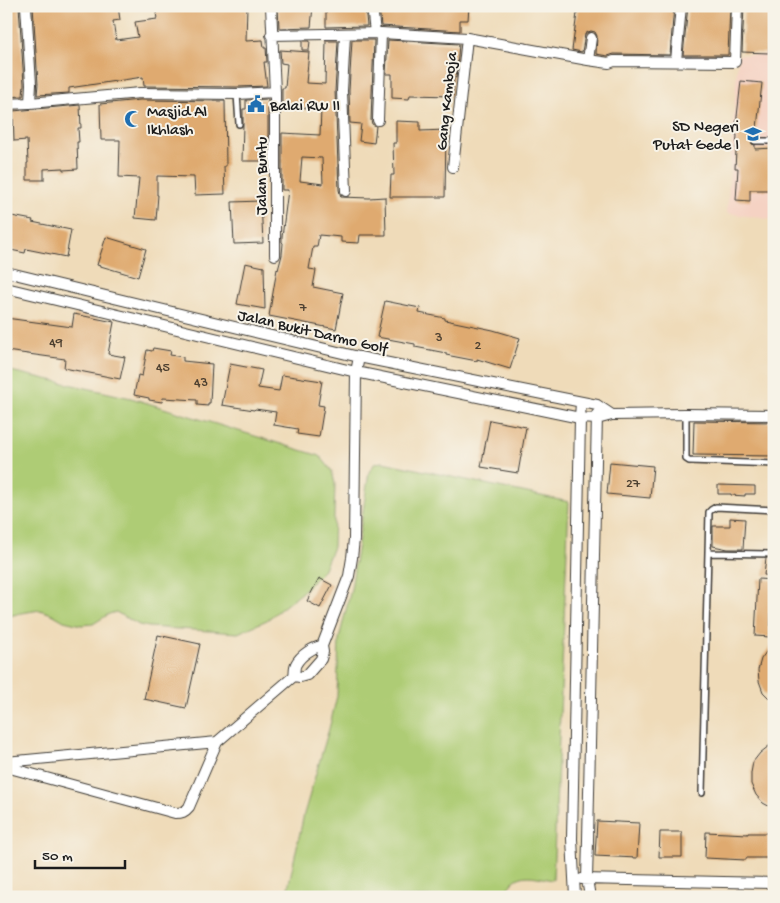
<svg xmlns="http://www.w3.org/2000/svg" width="780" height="903" font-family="'Gochi Hand',sans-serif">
  <rect width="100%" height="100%" fill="#f7f3e8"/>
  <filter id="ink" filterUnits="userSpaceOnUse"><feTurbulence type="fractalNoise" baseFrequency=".02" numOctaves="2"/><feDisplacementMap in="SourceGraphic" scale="10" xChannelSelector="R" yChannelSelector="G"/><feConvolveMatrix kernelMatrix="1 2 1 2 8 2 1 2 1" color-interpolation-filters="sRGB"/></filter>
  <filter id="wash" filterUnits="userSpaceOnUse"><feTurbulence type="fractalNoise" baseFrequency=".0096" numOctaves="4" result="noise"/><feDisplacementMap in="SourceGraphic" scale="20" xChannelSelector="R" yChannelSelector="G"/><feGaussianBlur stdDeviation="1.12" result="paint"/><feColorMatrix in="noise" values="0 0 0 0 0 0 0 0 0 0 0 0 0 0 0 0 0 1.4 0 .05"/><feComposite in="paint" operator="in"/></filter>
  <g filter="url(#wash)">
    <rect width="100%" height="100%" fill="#efdbb9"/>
    <!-- built -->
    <path fill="#f5d2c3" d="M 766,52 L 774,53 L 774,220 L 727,213 L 738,55 L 763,55 Z"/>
    <!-- green -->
    <path fill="#aecc74" stroke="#657448" d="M 6,370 L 131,398 L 320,456 L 332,471 L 335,484 L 333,547 L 323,571 L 302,592 L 267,620 L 238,633 L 149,627 L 139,625 L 116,612 L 109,614 L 93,624 L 81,625 L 64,621 L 52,614 L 40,610 L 21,613 L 6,617 Z
      M 383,462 L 569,502 L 553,880 C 539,878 523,871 512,883 C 508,888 505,891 504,897 L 286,897 L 304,814 L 329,729 L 337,696 L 339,639 L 351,589 L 369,472 L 375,463 Z"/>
    <g id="blocks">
      <!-- building -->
      <path fill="#dfaa6f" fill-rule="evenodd" d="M 6,6 L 19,6 L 24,84 L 23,96 L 6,97 L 6,60 L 9,60 L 6,44 Z
        M 33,6 L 118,6 L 120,20 L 113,21 L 116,40 L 138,37 L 135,22 L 157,19 L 155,6 L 247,6 L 246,41 L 263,40 L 264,48 L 266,48 L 267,62 L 264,62 L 267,86 L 237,87 L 144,86 L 143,77 L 69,88 L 69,93 L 37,95 L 38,84 Z
        M 289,6 L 313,6 L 311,27 L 279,28 L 278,7 Z
        M 326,6 L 365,6 L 367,26 L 326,27 Z
        M 379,6 L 469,6 L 468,20 L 460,20 L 460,31 L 381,26 Z
        M 578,6 L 674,6 L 670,55 L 614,54 L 608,56 L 596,54 L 597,36 L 595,32 L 591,31 L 588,32 L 585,34 L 582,52 L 572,50 Z
        M 688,6 L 730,6 L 728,55 L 683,55 Z
        M 744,6 L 774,6 L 774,29 L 770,30 L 769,53 L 742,52 Z
        M 352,40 L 374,40 L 371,120 L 372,124 L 376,126 L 374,143 L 359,141 L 361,124 L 350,123 L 349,91 Z
        M 388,40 L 459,44 L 456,78 L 454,77 L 453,96 L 410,95 L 409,99 L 392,98 L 392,74 L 386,74 Z
        M 302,41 L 310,41 L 309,50 L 302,50 Z
        M 326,41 L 338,41 L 335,91 L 339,190 L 341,197 L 369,198 L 385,197 L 386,235 L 360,235 L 359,243 L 341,242 L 341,237 L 319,235 L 317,247 L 313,247 L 309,269 L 316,270 L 313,287 L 343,293 L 336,329 L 269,316 L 277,269 L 278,270 L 282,255 L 283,243 L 282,242 L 282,237 L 288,190 L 282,190 L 282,133 L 320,135 L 321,109 L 282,106 L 282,88 L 285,88 L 287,64 L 281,63 L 280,50 L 309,52 L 306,83 L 325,84 ZM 302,157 L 322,158 L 323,184 L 300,181 Z
        M 741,81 L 762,83 L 756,137 L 752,138 L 751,141 L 752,144 L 755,145 L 755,149 L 774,148 L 774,190 L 750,190 L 750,201 L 736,200 L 738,168 L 735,168 L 737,135 L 735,134 Z
        M 268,99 L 268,161 L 242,161 L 243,124 L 243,109 L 246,109 L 246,100 Z
        M 140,100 L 225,101 L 226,166 L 224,166 L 225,194 L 195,195 L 194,177 L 157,176 L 157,195 L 158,195 L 156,220 L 135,218 L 139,178 L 119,177 L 120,140 L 101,140 L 100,104 Z
        M 80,105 L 81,128 L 78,128 L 79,142 L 77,142 L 78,169 L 63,170 L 63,168 L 44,169 L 44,180 L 27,180 L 27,163 L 28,163 L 27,140 L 14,141 L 13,111 Z
        M 396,121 L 420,122 L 420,131 L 446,130 L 445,197 L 390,197 L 391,175 L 394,175 L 393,143 L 396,143 Z
        M 261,201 L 263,243 L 234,244 L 232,202 Z
        M 6,215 L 33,220 L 32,222 L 71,230 L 66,257 L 26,249 L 25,253 L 6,249 Z
        M 106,237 L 146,249 L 138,277 L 97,265 Z
        M 245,263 L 264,267 L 265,309 L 237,304 Z
        M 385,301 L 420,308 L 419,313 L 445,318 L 445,320 L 493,330 L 520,338 L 510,369 L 477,359 L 477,361 L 446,355 L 446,353 L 415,347 L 415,344 L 377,337 Z
        M 74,314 L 114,322 L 108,354 L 125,357 L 120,379 L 64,368 L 65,359 L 6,351 L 6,318 L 72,327 Z
        M 153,348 L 171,351 L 170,355 L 183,357 L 183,361 L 212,364 L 210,403 L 208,403 L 208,406 L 197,405 L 197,400 L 163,398 L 162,402 L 149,400 L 149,398 L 134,395 L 138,375 L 142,376 L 147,350 L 152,351 Z
        M 230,364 L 262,370 L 258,388 L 279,391 L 282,375 L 322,381 L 318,405 L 324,406 L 319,437 L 297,434 L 298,429 L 274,425 L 276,412 L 255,409 L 254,410 L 222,405 Z
        M 490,420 L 526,427 L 518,473 L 481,467 Z
        M 694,421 L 774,422 L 774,456 L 693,455 Z
        M 610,462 L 653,466 L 650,498 L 607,494 Z
        M 718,485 L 755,486 L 755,494 L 745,494 L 745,496 L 731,495 L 731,494 L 718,494 Z
        M 730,518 L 745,519 L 743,549 L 728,549 L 713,546 L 713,526 L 730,526 Z
        M 766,558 L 774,558 L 774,576 L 764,575 Z
        M 319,578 L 332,585 L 320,608 L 307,601 Z
        M 758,579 L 773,580 L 770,637 L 755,636 Z
        M 158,635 L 200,644 L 186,708 L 144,699 Z
        M 774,641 L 774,703 L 763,692 L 759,681 L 758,670 L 761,659 Z
        M 774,742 L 774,809 L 763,803 L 756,795 L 751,784 L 751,773 L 753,762 L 760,753 Z
        M 597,821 L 639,823 L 637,858 L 595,856 Z
        M 660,832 L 682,832 L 682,857 L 659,857 Z
        M 706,832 L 748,834 L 748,833 L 768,833 L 768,858 L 746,858 L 746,860 L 705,858 Z"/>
    </g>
  </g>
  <g filter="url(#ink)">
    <use href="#blocks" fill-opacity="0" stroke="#3c3934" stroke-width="1"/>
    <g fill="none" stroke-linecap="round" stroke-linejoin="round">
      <!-- lane casing -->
      <g stroke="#3c3934" stroke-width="8">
        <path id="lane" d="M 237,94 L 239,124
          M 755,141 L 774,141
          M 686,414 L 686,459 L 689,461 L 774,464
          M 708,553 L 774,554
          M 702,793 L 709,512 L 711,510 L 716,507 L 774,510"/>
      </g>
      <!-- street casing -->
      <g stroke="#3c3934" stroke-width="12">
        <path id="street" d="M 26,6 L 31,84 L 30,103
          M 271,6 L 275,92 L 275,255
          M 372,6 L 375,33
          M 271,35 L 381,33 L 467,38 L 588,60 L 591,38
          M 345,35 L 342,91 L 346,191
          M 588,60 L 609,63 L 614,61 L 735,62 L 737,6
          M 676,61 L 681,6
          M 6,104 L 30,103 L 140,93 L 237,94 L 275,92
          M 378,120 L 381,33
          M 453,167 L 467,38
          M 6,272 L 359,357 L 597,405 L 612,415 L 597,419 L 580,418 L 356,372 L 6,288
          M 612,415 L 686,414 L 774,415
          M 294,676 C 295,672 294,667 296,664 C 301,655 313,647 322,646
          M 6,762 L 217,742 L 294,676 L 300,677 L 307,675 L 321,659 L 323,652 L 322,646 L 349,576 L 352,558 L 354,539 L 356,372 L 359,357
          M 6,767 L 175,813 C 182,813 185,812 189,807 L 217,742
          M 582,879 L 774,883
          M 575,897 L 572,839 L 580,418 L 581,402
          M 590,897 L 587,879 L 588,840 L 597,414"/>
      </g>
      <!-- lane -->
      <use href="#lane" stroke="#fff" stroke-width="5"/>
      <!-- street -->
      <use href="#street" stroke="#fff" stroke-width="10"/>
    </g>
  </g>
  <!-- icons -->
  <defs>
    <g id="civic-bare" transform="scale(1.35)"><path d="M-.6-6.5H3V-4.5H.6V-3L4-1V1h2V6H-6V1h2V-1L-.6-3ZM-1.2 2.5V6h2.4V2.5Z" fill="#1f6fb2" stroke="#f7f3e8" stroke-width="2.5" paint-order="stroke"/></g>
    <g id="mosque-bare" transform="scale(1.35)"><path d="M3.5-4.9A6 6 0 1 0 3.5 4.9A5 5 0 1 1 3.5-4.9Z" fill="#1f6fb2" stroke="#f7f3e8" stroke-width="2.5" paint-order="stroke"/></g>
    <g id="school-bare" transform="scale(1.35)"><path d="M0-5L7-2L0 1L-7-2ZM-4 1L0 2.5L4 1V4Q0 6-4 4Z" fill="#1f6fb2" stroke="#f7f3e8" stroke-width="2.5" paint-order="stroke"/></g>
  </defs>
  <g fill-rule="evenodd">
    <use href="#civic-bare" x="256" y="104"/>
    <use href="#mosque-bare" x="133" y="119"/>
    <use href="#school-bare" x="753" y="134"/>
  </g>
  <g text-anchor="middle" stroke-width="4" stroke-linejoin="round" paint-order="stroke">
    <!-- number labels -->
    <g font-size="14" fill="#4d4031">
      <text x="303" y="311">7</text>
      <text x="439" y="341">3</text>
      <text x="56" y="346">49</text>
      <text x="478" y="349">2</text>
      <text x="163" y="371">45</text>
      <text x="201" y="386">43</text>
      <text x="633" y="487">27</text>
    </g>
    <!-- street labels -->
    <g font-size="16" fill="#1c1c1c" stroke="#f7f3e8">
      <text transform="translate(445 101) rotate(-84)" y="6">Gang Kamboja</text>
      <text transform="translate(260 176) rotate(-90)" y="6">Jalan Buntu</text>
      <text transform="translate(313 330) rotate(13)" y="6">Jalan Bukit Darmo Golf</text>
    </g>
    <!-- poi labels -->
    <g font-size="16" fill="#1c1c1c" stroke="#f7f3e8" text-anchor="start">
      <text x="270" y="110">Balai RW II</text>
      <text x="147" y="116">Masjid Al<tspan x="147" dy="18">Ikhlash</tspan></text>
      <text x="739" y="131" text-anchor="end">SD Negeri<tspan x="739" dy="18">Putat Gede I</tspan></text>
    </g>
  </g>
  <!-- margin -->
  <rect width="780" height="903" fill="none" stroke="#f7f3e8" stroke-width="25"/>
  <!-- scale -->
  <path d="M35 860v8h90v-8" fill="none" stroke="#1c1c1c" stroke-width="2.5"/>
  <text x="42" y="860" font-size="15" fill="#1c1c1c" stroke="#f7f3e8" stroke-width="4" paint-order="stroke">50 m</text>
</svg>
